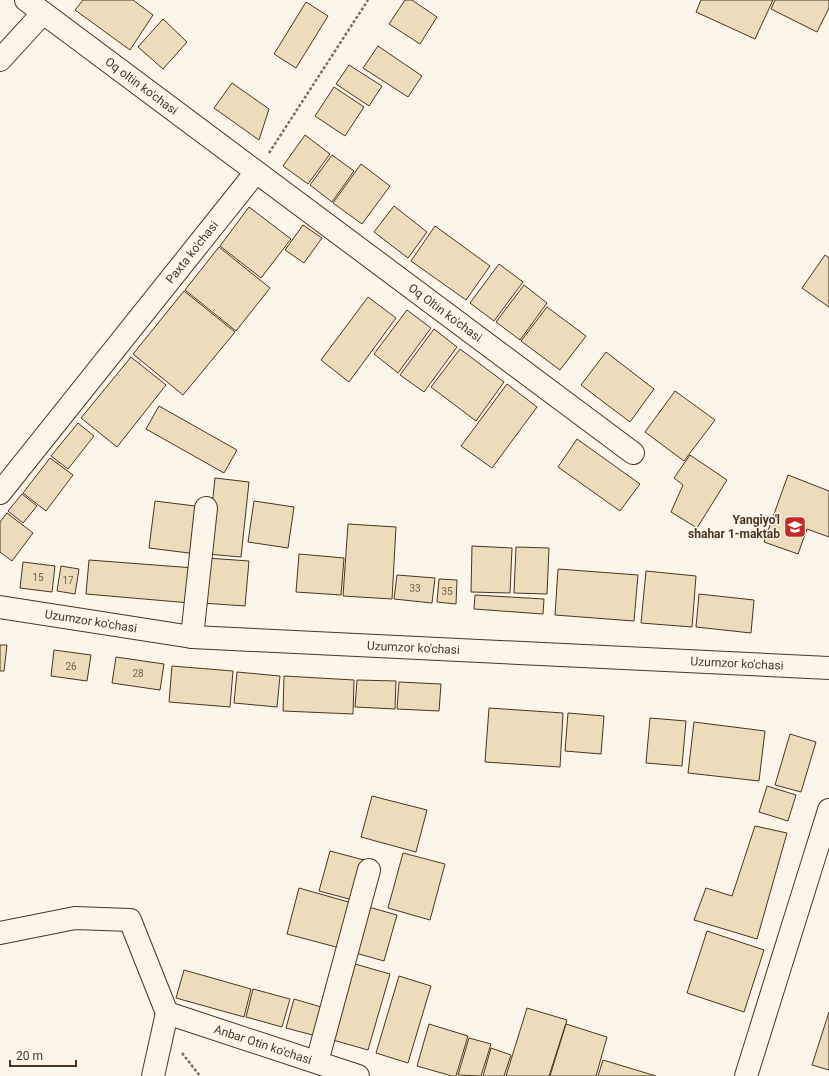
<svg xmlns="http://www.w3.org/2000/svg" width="829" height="1076" font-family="Roboto,sans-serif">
  <rect width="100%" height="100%" fill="#fbf6e9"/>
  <!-- building -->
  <path fill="#ecdcbc" stroke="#4a3520" d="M 83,0 L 133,0 L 153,15 L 130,50 L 75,10 Z
    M 405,0 L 412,0 L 437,17 L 420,44 L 389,24 Z
    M 701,0 L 773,0 L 755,39 L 696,12 Z
    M 775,0 L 829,0 L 829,8 L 817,32 L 771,9 Z
    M 306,2 L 328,16 L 296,68 L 274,54 Z
    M 163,19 L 187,42 L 163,69 L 138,47 Z
    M 378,46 L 422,76 L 408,97 L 363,68 Z
    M 349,65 L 382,86 L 369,106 L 336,84 Z
    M 232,83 L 269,109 L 259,140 L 214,108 Z
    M 334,87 L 364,107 L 345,136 L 315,116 Z
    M 305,135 L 330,154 L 308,184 L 283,166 Z
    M 332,155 L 354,171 L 332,202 L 310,185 Z
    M 361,164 L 390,186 L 362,224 L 333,203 Z
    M 394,206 L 427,232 L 408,258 L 374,232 Z
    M 249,207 L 291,239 L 261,278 L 220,246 Z
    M 303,225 L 322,238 L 304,263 L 285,250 Z
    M 435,226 L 490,266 L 466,300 L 411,261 Z
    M 219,247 L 270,288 L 236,331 L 185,290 Z
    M 825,255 L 829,258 L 829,307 L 802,288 Z
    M 499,264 L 523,282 L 494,321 L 470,303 Z
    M 524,285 L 547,303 L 520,340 L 496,322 Z
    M 184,291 L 235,332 L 183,395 L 133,354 Z
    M 368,297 L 396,318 L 349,382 L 321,360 Z
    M 547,307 L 586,336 L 560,370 L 521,341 Z
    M 407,310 L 431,328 L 398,373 L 374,354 Z
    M 434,329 L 457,347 L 424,392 L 400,375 Z
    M 460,349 L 504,382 L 476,421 L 431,387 Z
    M 606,352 L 654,389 L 630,422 L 581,385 Z
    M 131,357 L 166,385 L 117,447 L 81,418 Z
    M 507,384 L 537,407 L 492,468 L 461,446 Z
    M 675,391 L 715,420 L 684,461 L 645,432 Z
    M 159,406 L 237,450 L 224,473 L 146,429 Z
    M 78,423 L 94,436 L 68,469 L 51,456 Z
    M 577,439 L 640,484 L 620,511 L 558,467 Z
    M 690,455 L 727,480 L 697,528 L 671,512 L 683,485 L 674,478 Z
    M 50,458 L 73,475 L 46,511 L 23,493 Z
    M 788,475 L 829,491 L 829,537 L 807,529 L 798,554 L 764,542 Z
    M 215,478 L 249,482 L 241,557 L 207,554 Z
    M 22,494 L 37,506 L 23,523 L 8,511 Z
    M 155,501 L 203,507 L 197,554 L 149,548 Z
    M 254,501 L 294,507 L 288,548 L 248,542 Z
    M 7,513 L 33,533 L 12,561 L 0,552 L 0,522 Z
    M 348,524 L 396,527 L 392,599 L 343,596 Z
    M 472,546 L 512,548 L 510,593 L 471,592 Z
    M 516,547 L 549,548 L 547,594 L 514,593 Z
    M 299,554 L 344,558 L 341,595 L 296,592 Z
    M 207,558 L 249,561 L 245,606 L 202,603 Z
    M 89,560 L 194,568 L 190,603 L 86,594 Z
    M 23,562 L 55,566 L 52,592 L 20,588 Z
    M 61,566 L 79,569 L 75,594 L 57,591 Z
    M 558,569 L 638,575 L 634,621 L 555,615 Z
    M 646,571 L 696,576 L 692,627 L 641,623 Z
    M 397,575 L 435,578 L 432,603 L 394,599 Z
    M 439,579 L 457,580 L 456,604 L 437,602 Z
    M 699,594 L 754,600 L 751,633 L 696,627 Z
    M 475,595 L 544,599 L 543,614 L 474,609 Z
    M 0,645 L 7,645 L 4,671 L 0,671 Z
    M 54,650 L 91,655 L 87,681 L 51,676 Z
    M 116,657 L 164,664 L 160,690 L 112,683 Z
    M 172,666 L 233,671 L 230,707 L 169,702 Z
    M 237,672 L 280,676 L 277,707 L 234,703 Z
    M 284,676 L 354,680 L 353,714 L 283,711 Z
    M 357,680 L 396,681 L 395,709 L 355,707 Z
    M 399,682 L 441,684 L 439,711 L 397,709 Z
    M 489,708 L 563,713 L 560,767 L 485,762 Z
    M 568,713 L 604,716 L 601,754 L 565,751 Z
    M 650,718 L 686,721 L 682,766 L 646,763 Z
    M 694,722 L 765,731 L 759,781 L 688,773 Z
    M 790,734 L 816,742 L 801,792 L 775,785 Z
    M 767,786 L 796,795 L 788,821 L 759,812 Z
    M 372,796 L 427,810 L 416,852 L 361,837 Z
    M 755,826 L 787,833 L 757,939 L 694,920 L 706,888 L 732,896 Z
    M 330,851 L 364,860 L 353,900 L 319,891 Z
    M 403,853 L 445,864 L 430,920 L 388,908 Z
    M 299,888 L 352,903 L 340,948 L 287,934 Z
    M 365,906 L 397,915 L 384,961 L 352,952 Z
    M 707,931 L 764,950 L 744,1012 L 687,993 Z
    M 348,962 L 390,974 L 368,1050 L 326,1038 Z
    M 184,970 L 251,989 L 244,1017 L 176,998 Z
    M 399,976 L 431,986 L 408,1063 L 376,1053 Z
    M 253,989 L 290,999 L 282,1027 L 246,1017 Z
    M 294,999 L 328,1009 L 320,1037 L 286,1028 Z
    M 527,1008 L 567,1020 L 549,1076 L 506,1076 Z
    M 829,1012 L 829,1070 L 812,1065 Z
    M 429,1024 L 468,1036 L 456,1076 L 452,1076 L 417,1066 Z
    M 566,1024 L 607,1037 L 596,1076 L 550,1076 Z
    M 469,1038 L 491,1044 L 481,1076 L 458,1075 Z
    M 491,1048 L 511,1055 L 504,1076 L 483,1076 Z
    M 603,1060 L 656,1076 L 598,1076 Z"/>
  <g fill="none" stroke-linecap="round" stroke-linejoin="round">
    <!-- minor casing -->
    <g stroke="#4a3520" stroke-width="24">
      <g id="minor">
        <path id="s1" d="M 26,0 L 633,453"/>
        <path d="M 0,60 L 43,13"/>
        <path id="s2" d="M 0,493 L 256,172"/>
        <path id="s3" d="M 0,607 L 192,637 L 829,668"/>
        <path d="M 192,637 L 206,508"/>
        <path d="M 0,933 L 75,918 L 130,920 L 167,1013"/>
        <path id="s4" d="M 167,1013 L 358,1076"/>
        <path d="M 317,1062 L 369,870"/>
        <path d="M 153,1076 L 167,1013"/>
        <path d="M 746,1076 L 829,810"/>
      </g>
    </g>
    <!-- path -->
    <path stroke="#7f6f5c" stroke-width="2.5" stroke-dasharray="3 2" stroke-linecap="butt" d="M 269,153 L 368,0
      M 182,1053 L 200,1076"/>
    <!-- minor -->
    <use href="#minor" stroke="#fbf6e9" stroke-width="22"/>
  </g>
  <!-- icons -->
  <defs>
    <g id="school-square" transform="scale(1.15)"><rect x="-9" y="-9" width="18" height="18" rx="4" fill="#c62828" stroke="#fbf6e9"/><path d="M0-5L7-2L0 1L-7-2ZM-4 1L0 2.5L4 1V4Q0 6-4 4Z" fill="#fff"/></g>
  </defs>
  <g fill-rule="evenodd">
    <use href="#school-square" x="795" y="527"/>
  </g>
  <g text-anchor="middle" stroke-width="3" stroke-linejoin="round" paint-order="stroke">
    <!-- number labels -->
    <g font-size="10" fill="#725f47">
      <text x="38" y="581">15</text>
      <text x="68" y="584">17</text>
      <text x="415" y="592">33</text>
      <text x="447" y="595">35</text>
      <text x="71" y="670">26</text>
      <text x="138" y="677">28</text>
    </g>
    <!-- street labels -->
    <g font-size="12" fill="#4a3520" stroke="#fbf6e9">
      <text dy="4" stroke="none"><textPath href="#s1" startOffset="144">Oq oltin ko'chasi</textPath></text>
      <text dy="4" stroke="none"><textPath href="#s2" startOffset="308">Paxta ko'chasi</textPath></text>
      <text dy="4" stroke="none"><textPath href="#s1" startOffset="523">Oq Oltin ko'chasi</textPath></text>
      <text dy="4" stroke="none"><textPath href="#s3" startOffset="92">Uzumzor ko'chasi</textPath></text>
      <text dy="4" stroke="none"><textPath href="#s3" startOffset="416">Uzumzor ko'chasi</textPath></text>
      <text dy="4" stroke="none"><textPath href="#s3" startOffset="740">Uzumzor ko'chasi</textPath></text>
      <text dy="4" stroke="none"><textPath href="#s4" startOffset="101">Anbar Otin ko'chasi</textPath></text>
    </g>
    <!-- poi labels -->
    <g font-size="12" font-weight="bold" fill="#4a3520" stroke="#fbf6e9" text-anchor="end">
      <text x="780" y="524">Yangiyo'l<tspan x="780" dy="14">shahar 1-maktab</tspan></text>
    </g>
  </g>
  <!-- scale -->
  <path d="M10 1060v6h66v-6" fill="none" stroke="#4a3520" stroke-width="2"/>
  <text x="16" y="1060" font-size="12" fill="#4a3520" stroke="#fbf6e9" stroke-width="3" paint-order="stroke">20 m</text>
</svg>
